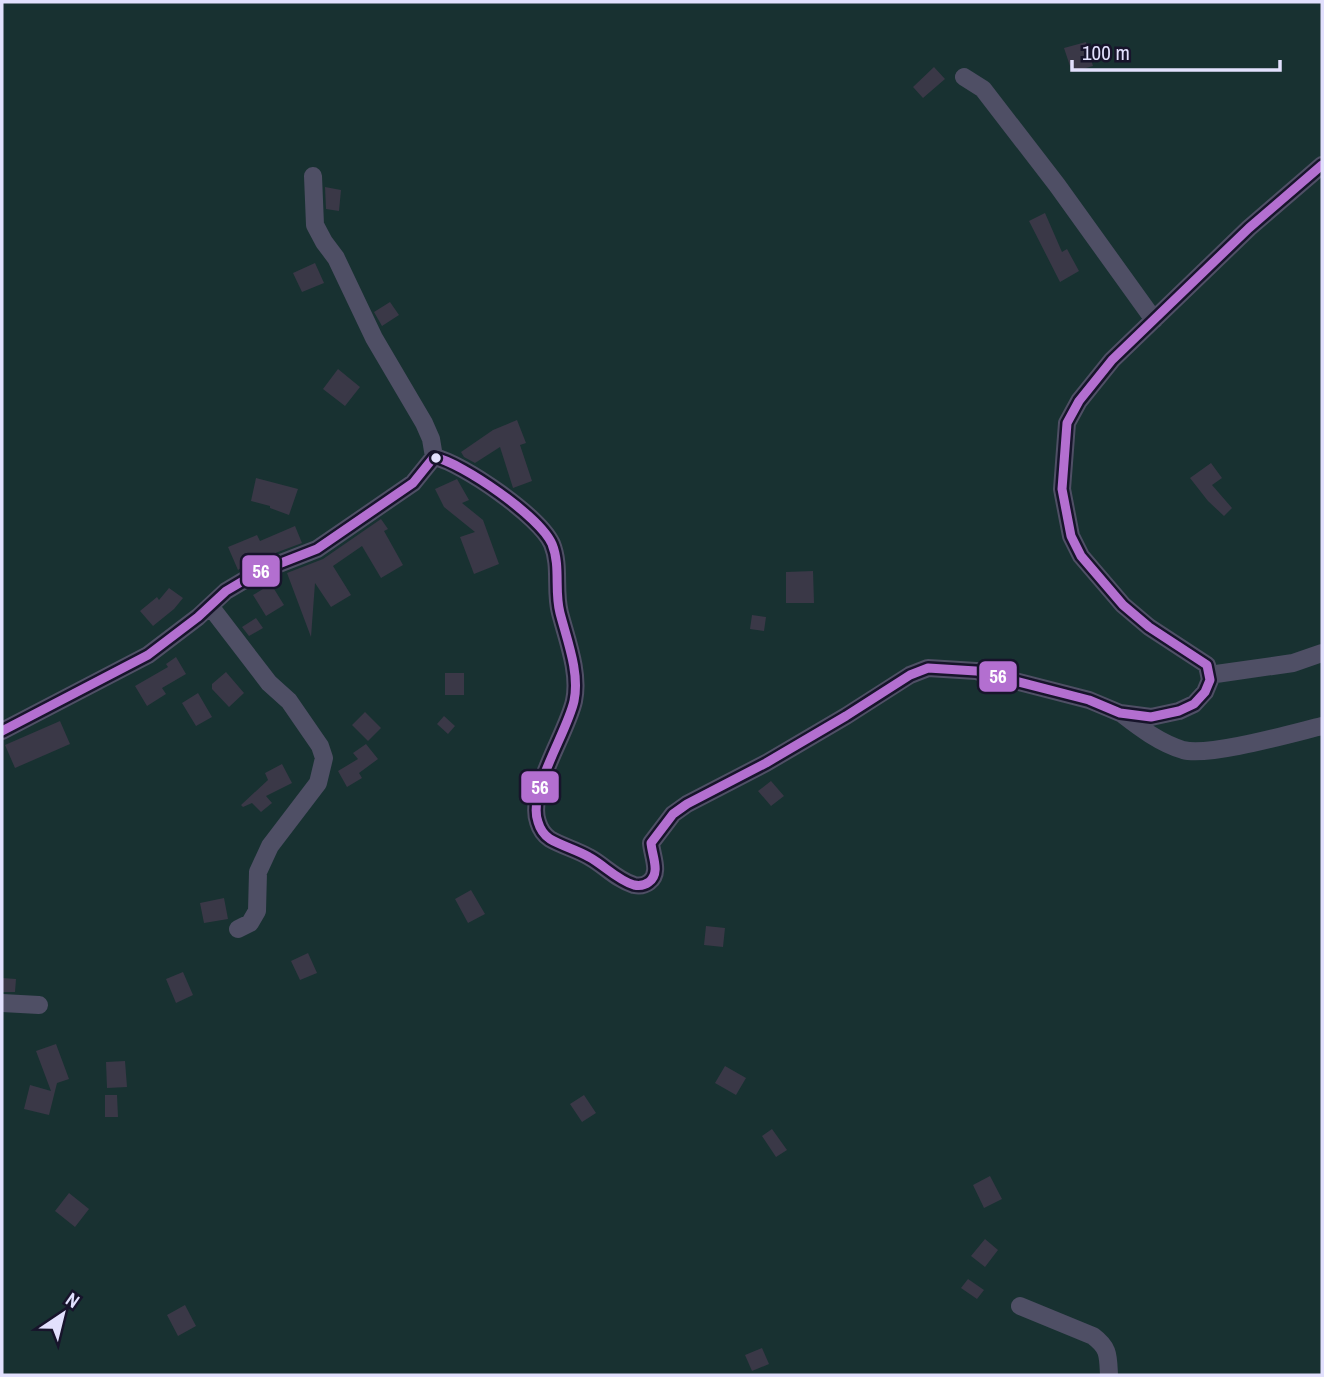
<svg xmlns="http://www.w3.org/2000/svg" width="1324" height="1377" font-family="'Archivo Narrow',sans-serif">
  <rect width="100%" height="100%" fill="#1b1926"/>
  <!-- green -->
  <path fill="#183131" d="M 2,2 L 1322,2 L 1322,1375 L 2,1375 Z"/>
  <!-- building -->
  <path fill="#3a3847" d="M 1086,42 L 1093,66 L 1072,72 L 1064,48 Z
    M 934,67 L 945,79 L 923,98 L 913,87 Z
    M 325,187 L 341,190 L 339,211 L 326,209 Z
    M 1045,213 L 1062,252 L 1067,249 L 1079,271 L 1060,282 L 1029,221 Z
    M 315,263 L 324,283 L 302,292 L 293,273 Z
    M 390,302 L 399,315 L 382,326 L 374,312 Z
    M 338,369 L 360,387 L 345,406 L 323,389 Z
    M 517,420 L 526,443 L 520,445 L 532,481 L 513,488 L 500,447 L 475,463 L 464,457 L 461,452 L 493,430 Z
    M 1211,463 L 1222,478 L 1212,485 L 1232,508 L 1224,516 L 1208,501 L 1190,478 Z
    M 256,478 L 298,489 L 289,515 L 270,508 L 270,506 L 251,501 Z
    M 457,479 L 469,500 L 462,503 L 483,520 L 499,564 L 474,574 L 460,537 L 475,532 L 444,507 L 435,489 Z
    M 381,519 L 388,529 L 384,531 L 403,565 L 381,578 L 362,546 L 333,566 L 351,595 L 331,607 L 315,583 L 311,637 L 287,573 L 323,559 Z
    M 295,526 L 302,543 L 249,563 L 238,570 L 228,547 L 257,535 L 260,541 Z
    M 813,571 L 814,603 L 786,603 L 786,572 Z
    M 271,584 L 284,605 L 266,616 L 253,595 Z
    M 169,588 L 183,598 L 174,609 L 153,626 L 140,611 L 157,597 L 159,600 Z
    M 752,615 L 766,617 L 764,631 L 750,629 Z
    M 256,618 L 263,628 L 249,636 L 242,627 Z
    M 176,657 L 186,674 L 162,688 L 166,694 L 147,706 L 135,686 L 168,667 L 166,664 Z
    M 226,672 L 244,693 L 229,707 L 212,689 L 212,684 Z
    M 445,673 L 464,673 L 464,695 L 445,695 Z
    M 198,693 L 212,717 L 196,726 L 182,703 Z
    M 365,712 L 381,728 L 368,741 L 352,725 Z
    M 444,716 L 455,726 L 448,734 L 437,724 Z
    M 60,721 L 70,744 L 15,768 L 5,745 Z
    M 366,744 L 378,759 L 359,773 L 362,778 L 347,787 L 338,771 L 358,759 L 353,753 Z
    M 282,764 L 292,783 L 266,796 L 272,803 L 261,812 L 252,803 L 243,807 L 241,805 L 268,780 L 265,773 Z
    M 771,781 L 784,796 L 771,806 L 758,791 Z
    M 471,890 L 485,914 L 468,923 L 455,899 Z
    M 224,898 L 228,919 L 204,923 L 200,903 Z
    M 706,926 L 725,928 L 723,947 L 704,945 Z
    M 308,953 L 317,973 L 300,980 L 291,961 Z
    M 183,972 L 193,995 L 176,1003 L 166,979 Z
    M 2,978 L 16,979 L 15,992 L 2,992 Z
    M 56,1044 L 69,1079 L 57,1083 L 49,1115 L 24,1109 L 30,1085 L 51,1091 L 36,1051 Z
    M 125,1061 L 127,1087 L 107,1088 L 106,1062 Z
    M 725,1066 L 746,1078 L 736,1095 L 715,1083 Z
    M 105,1095 L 117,1095 L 118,1117 L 105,1117 Z
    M 584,1095 L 596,1113 L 582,1122 L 570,1104 Z
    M 772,1129 L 787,1150 L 776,1157 L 762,1136 Z
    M 990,1176 L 1002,1199 L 984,1208 L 973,1185 Z
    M 69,1193 L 89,1209 L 75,1227 L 55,1211 Z
    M 985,1239 L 998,1250 L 985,1267 L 971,1256 Z
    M 968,1279 L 984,1290 L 977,1299 L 961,1288 Z
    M 185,1305 L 196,1326 L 178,1336 L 167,1315 Z
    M 762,1348 L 769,1364 L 752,1371 L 745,1355 Z"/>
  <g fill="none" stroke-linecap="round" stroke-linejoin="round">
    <!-- minor -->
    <path stroke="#4f4f65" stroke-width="18" d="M 964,77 L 983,89 L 1057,185 L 1154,320
      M 313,176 L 315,225 L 324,242 L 336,258 L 374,338 L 424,423 L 431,439 L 434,457
      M 210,606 L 269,683 L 289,701 L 320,746 L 324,758 L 318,783 L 270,846 L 258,872 L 257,911 L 250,923 L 238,929
      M 1209,675 L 1293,663 L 1322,653
      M 1122,714 C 1140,728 1160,743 1183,750 C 1209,757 1293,733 1322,726
      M 2,731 L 148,655 L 198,617 L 226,591 L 258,572 L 317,549 L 413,483 L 434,457 C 463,463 540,517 552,544 C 561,566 554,591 560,613 C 567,640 580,673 574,701 C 567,733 527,792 538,822 C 540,829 544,835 550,839 C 562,846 577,850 589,857 C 604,865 617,880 634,885 C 639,886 644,886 649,882 C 661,873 652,856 651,843 L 673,814 L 687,804 L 766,763 L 846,716 L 910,675 L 928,668 L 976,671 L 1089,700 L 1120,713 L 1151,717 L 1179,711 L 1194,704 L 1205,692 L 1210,680 L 1207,665 L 1149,627 L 1123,605 L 1081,556 L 1071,536 L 1062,489 L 1067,423 L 1079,401 L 1112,360 L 1249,228 L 1322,165
      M 2,1003 L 39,1005
      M 1020,1306 L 1093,1336 C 1109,1348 1108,1355 1109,1375"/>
    <!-- bus-1 casing -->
    <g stroke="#17142b" stroke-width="14">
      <path id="bus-1" d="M 2,731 L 148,655 L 198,617 L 226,591 L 258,572 L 317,549 L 413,483 L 434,457 C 463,463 540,517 552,544 C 561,566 554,591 560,613 C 567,640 580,673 574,701 C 567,733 527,792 538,822 C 540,829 544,835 550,839 C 562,846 577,850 589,857 C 604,865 617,880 634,885 C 639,886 644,886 649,882 C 661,873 652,856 651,843 L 673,814 L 687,804 L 766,763 L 846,716 L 910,675 L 928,668 L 976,671 L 1089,700 L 1120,713 L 1151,717 L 1179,711 L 1194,704 L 1205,692 L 1210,680 L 1207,665 L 1149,627 L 1123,605 L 1081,556 L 1071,536 L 1062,489 L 1067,423 L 1079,401 L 1112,360 L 1249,228 L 1322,165"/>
    </g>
    <!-- bus-1 -->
    <use href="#bus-1" stroke="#b36fd0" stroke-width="9"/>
  </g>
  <!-- markers -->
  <circle fill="#e2e0fd" stroke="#17142b" stroke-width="2.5" cx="436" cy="458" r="6"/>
  <g stroke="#17142b" stroke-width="2.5">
    <rect x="241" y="554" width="40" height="34" rx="7" fill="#b36fd0"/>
    <rect x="978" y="660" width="40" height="33" rx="7" fill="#b36fd0"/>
    <rect x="520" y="770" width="40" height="34" rx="7" fill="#b36fd0"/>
  </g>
  <g font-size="19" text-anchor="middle" font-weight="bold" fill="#fff">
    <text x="261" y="578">56</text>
    <text x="998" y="683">56</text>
    <text x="540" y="794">56</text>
  </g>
  <!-- border -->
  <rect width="1324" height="1377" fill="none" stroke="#e2e0fd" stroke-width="7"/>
  <!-- north arrow -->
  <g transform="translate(63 1314) rotate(35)" stroke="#17142b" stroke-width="5" paint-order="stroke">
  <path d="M0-5L12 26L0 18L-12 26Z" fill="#e2e0fd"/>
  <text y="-10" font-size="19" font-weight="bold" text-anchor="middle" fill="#e2e0fd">N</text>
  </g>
  <!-- scale -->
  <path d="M1072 60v10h208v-10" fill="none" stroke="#e2e0fd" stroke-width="3.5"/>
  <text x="1082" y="60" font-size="21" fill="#e2e0fd" stroke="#17142b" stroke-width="5" paint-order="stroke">100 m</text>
</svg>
